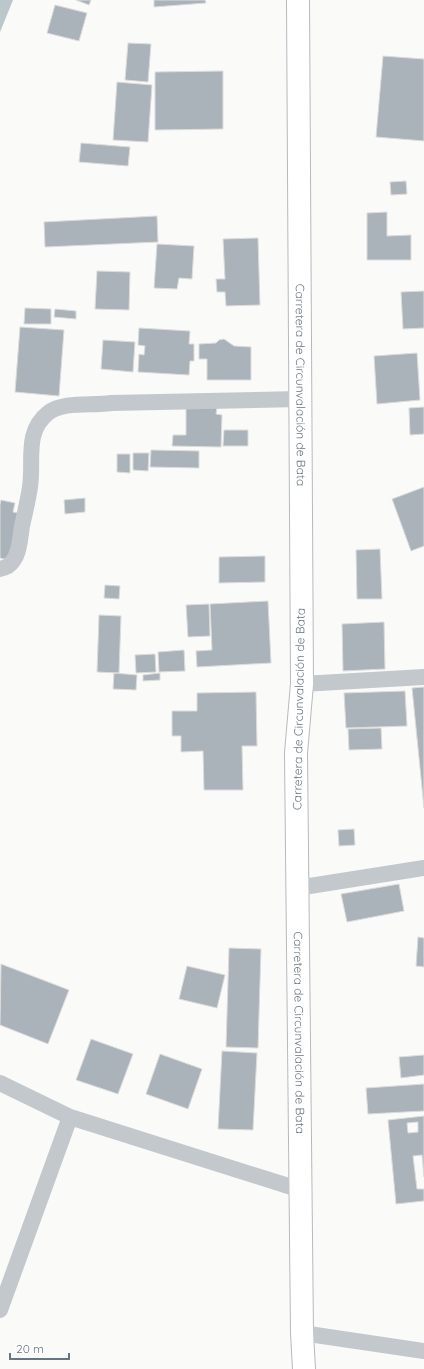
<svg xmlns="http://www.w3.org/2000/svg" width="424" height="1369" font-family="Quicksand,sans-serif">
  <rect width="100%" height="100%" fill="#fafaf8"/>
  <!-- water -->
  <path fill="#bbc7cb" d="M 0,0 L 13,0 L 0,32 Z"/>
  <!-- building -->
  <path fill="#aab3b9" stroke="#dcdcda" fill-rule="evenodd" d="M 76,0 L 91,0 L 89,5 Z
    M 154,0 L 205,0 L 206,3 L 154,7 Z
    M 55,5 L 87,13 L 79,41 L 47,33 Z
    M 128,43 L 151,44 L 148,82 L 125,80 Z
    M 383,56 L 424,59 L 424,141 L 376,137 Z
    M 223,71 L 223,129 L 155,130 L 155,72 Z
    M 117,82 L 152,85 L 148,142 L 113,140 Z
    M 81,143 L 130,147 L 128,166 L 79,162 Z
    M 406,181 L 407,194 L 391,195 L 390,182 Z
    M 387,212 L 387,236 L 411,235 L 411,260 L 367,260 L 367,213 Z
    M 157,216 L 158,242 L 45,247 L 44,222 Z
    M 258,238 L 260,305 L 226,306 L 225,292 L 217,292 L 216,279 L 225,279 L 223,239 Z
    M 157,244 L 194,246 L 192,279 L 179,278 L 177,289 L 154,288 Z
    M 97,271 L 130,272 L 129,310 L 95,309 Z
    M 424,291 L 424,328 L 403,329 L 401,292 Z
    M 25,308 L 51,309 L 51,324 L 24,324 Z
    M 55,309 L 76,311 L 76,319 L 54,317 Z
    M 20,327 L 64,330 L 59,396 L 15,392 Z
    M 139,328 L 190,331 L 189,344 L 194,344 L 194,361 L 190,361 L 189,375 L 138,372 L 139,354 L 144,355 L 145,346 L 138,345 Z
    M 224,339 L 234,346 L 251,347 L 251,380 L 207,380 L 207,359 L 199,359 L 199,344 L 216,343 L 219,340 Z
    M 103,340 L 135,342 L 133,372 L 101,369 Z
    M 417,353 L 420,400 L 377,404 L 374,356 Z
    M 186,406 L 217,407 L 216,414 L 222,415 L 221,447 L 172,446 L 173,435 L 186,435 Z
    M 424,407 L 424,434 L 410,435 L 409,408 Z
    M 224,430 L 248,430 L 248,446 L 223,446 Z
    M 151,450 L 199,451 L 199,468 L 150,467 Z
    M 133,453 L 149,453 L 148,471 L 133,470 Z
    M 117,454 L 130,454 L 130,473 L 117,472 Z
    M 424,487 L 424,546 L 411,551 L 392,499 Z
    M 85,498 L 85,512 L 65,514 L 64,500 Z
    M 1,500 L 15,503 L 13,512 L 20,513 L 9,560 L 0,558 L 0,505 Z
    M 380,549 L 382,599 L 357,599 L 356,550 Z
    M 265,556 L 265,582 L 219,583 L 219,557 Z
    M 105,585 L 120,586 L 119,599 L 104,598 Z
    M 268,601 L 271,663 L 197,667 L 196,651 L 212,650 L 210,604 Z
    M 209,604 L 210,636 L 188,637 L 186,605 Z
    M 99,615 L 121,616 L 119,673 L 97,672 Z
    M 384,622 L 385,669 L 343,671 L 342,624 Z
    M 184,650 L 185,671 L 159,672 L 158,652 Z
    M 155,654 L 156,672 L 136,673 L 135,655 Z
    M 114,673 L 137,675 L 136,690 L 113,689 Z
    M 160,673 L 160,680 L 143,681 L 143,675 Z
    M 424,687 L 424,808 L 412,688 Z
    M 405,691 L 407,726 L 346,728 L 344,693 Z
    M 256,692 L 257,746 L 242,746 L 243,790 L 204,790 L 203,751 L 181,752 L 181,736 L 172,736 L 172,711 L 197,711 L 197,693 Z
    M 381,728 L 382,749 L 349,750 L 348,729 Z
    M 354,829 L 355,845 L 339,846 L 338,830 Z
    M 399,884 L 404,911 L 347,922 L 341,894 Z
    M 418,937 L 424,938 L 424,967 L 416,966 Z
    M 229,948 L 261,949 L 258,1048 L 226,1047 Z
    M 1,964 L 69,990 L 48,1044 L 0,1025 Z
    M 187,966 L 225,975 L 217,1008 L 179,999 Z
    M 91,1039 L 133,1054 L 118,1094 L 76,1080 Z
    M 222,1051 L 257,1053 L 253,1130 L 218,1129 Z
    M 160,1054 L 202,1069 L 188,1109 L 146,1094 Z
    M 424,1055 L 424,1075 L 401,1078 L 399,1057 Z
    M 424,1084 L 424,1111 L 368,1114 L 366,1088 Z
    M 424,1116 L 424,1177 L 422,1155 L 413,1156 L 417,1189 L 424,1189 L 424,1201 L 396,1204 L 388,1120 ZM 418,1122 L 418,1132 L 408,1133 L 407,1123 Z"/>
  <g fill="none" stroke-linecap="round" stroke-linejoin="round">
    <!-- primary casing -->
    <g stroke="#b5babe" stroke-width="24">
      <g id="primary">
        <path id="s1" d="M 298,0 L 302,684 L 296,753 L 302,1333 L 304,1369"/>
      </g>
    </g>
    <!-- minor -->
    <path stroke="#c3c8cc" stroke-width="16" d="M 0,569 C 5,568 10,566 13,561 C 20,551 20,538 22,526 C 25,513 28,500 30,487 C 34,461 24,432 48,413 C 63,401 92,406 111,403 L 300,399
      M 302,684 L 424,677
      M 297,888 L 424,868
      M 0,1083 L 70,1117 L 301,1190
      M 0,1310 L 70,1117
      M 302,1333 L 424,1351"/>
    <!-- primary -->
    <use href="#primary" stroke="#fff" stroke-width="22"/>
  </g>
  <g text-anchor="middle" stroke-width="4" stroke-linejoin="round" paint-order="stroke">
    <!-- street labels -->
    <g font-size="12" fill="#657683" stroke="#fff">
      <text dy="4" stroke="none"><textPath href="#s1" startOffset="385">Carretera de Circunvalación de Bata</textPath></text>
      <text transform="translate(299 709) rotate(-89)" y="4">Carretera de Circunvalación de Bata</text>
      <text dy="4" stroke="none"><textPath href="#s1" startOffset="1033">Carretera de Circunvalación de Bata</textPath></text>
    </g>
  </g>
  <!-- scale -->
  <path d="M10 1353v6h59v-6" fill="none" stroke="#657683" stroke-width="2"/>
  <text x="16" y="1353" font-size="12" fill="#657683" stroke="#ffffff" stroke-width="3" paint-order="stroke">20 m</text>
</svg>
